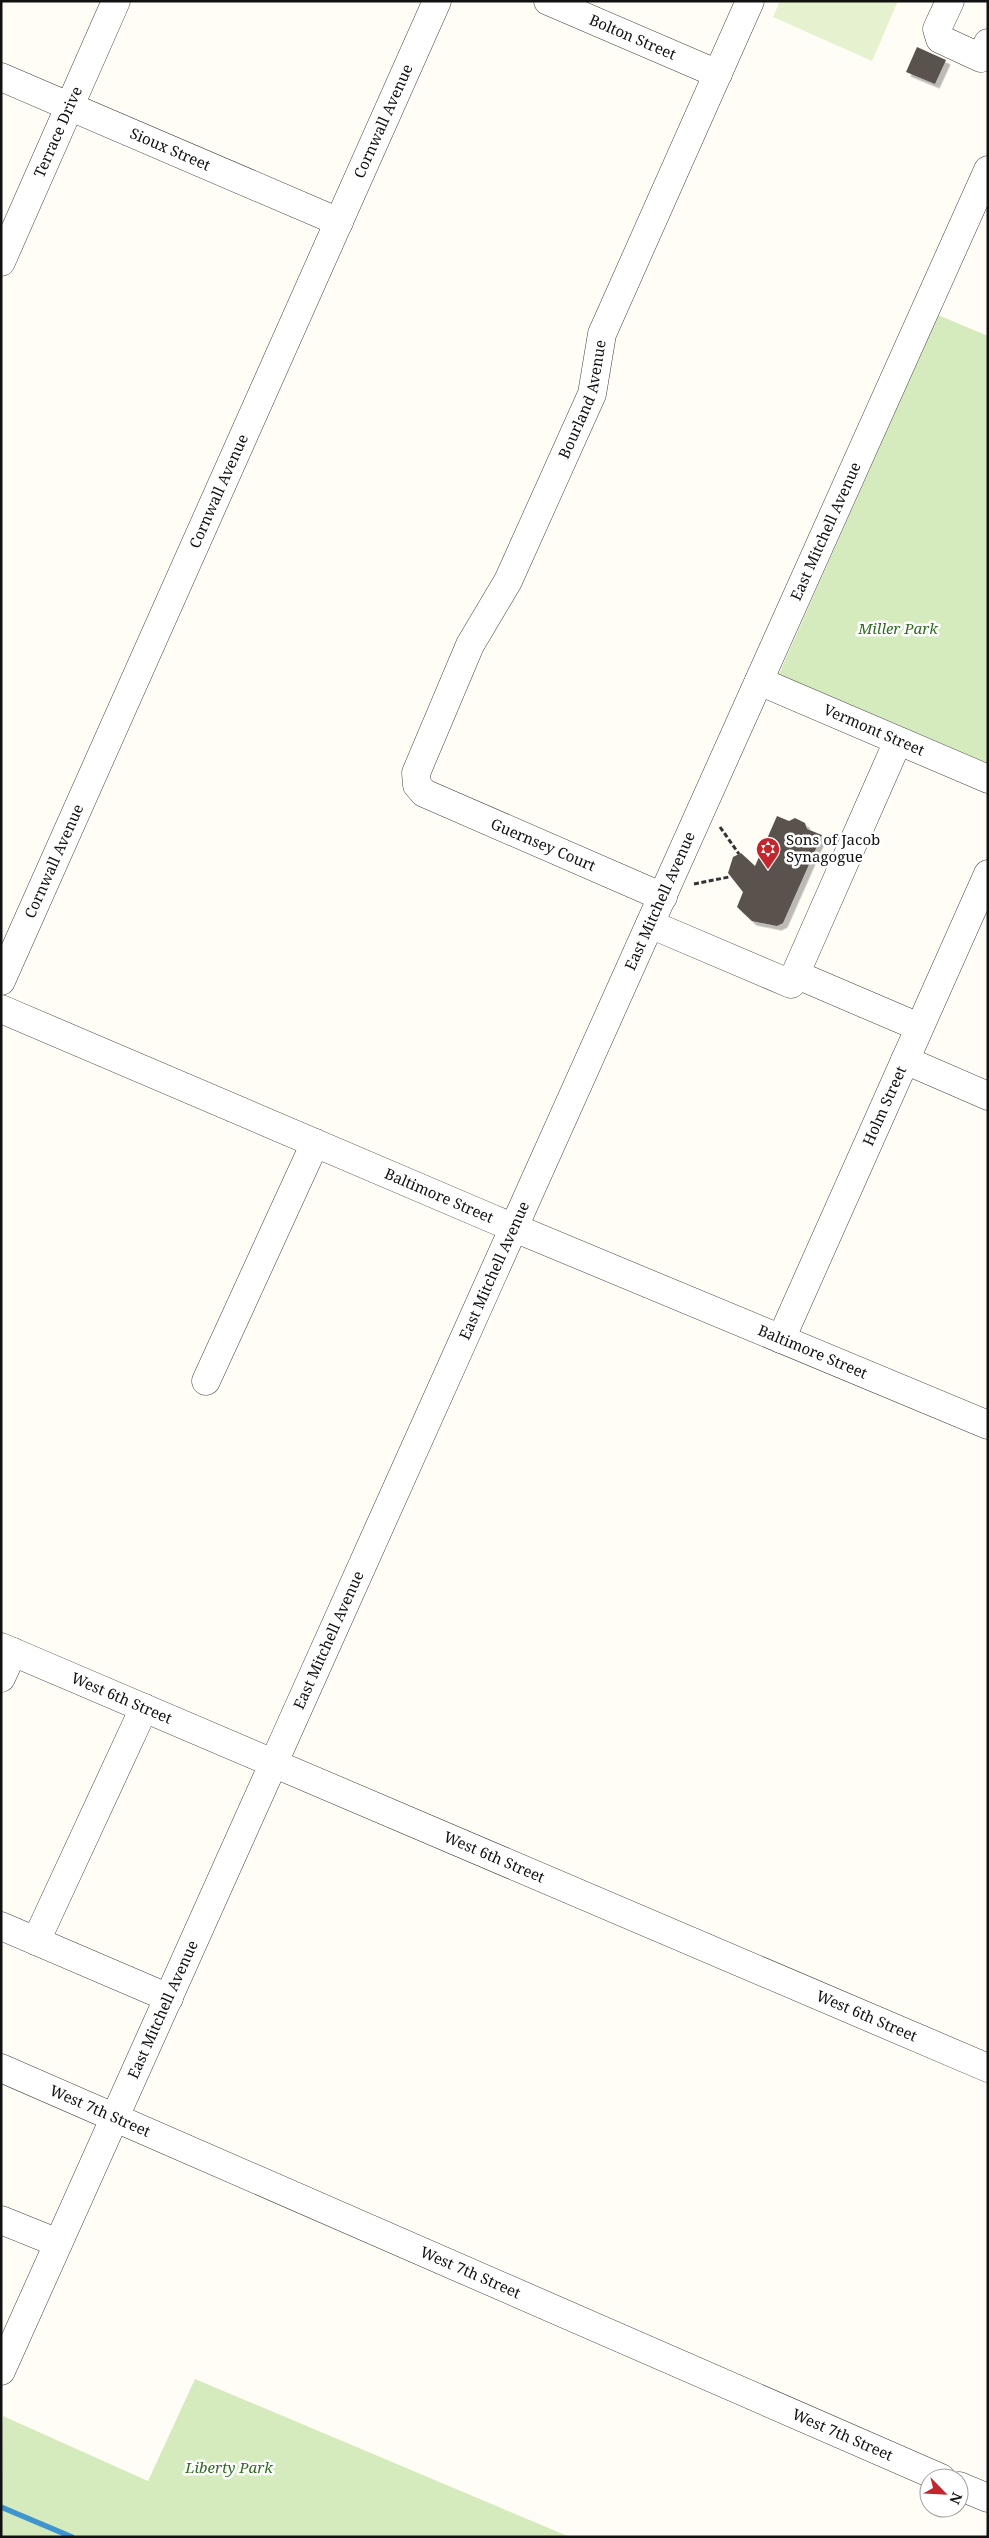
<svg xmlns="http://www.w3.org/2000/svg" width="989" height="2538" font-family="'Noto Serif',serif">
  <defs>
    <filter id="shadow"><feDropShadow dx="4.5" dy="4.5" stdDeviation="0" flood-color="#0004"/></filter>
  </defs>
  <rect width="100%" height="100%" fill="#fffdf5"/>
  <!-- green -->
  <path fill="#d5ebbd" d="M 938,315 L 988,336 L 988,769 L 778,676 Z
    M 195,2379 L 570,2537 L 1,2537 L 3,2416 L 148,2481 Z"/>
  <!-- pitch -->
  <path fill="#e6f2cf" d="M 780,1 L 898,1 L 872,61 L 773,17 Z"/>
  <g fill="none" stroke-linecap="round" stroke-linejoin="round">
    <!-- stream -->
    <path stroke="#3f96cf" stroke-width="5.5" d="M 1,2507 L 72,2537"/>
  </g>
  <!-- building -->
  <path fill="#5a524d" filter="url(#shadow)" d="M 917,47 L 946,60 L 935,84 L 906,72 Z
    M 777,816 L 789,821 L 795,818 L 805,823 L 807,829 L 822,835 L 783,923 L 777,926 L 752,921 L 737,907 L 743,892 L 728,873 L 733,857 L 741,853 L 755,866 Z"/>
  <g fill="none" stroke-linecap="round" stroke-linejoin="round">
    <!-- minor casing -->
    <g stroke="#444" stroke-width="29">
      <g id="minor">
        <path id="s1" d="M 548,1 L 718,74"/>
        <path d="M 950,1 L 937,29 L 940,39 L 981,58 L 988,43"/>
        <path id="s2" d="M 1,77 L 339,222"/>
        <path id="s3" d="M 1,262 L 116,1"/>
        <path id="s4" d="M 759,681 L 988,779"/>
        <path id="s5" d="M 663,897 L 424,793 L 417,785 L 416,773 L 470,645 L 508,581 L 592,394 L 602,334 L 750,1"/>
        <path d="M 650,924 L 791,984 L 898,741"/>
        <path d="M 795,974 L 919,1027"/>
        <path id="s6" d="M 1,981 L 437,1"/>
        <path id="s7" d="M 1,1009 L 493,1219 L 988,1425"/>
        <path d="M 905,1060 L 988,1096"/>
        <path id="s8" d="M 781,1339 L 988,874"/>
        <path d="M 206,1381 L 315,1143"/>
        <path id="s9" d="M 1,1647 L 988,2068"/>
        <path d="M 1,1678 L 13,1652"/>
        <path d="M 1,1926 L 169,1998"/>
        <path d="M 36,1941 L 144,1708"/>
        <path id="s10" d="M 1,2068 L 941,2478"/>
        <path d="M 1,2220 L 58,2243"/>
        <path id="s11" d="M 1,2371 L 988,170"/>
        <path d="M 959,2486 L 988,2498"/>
      </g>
    </g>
    <!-- path -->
    <path stroke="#333" stroke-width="3" stroke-dasharray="5 2.5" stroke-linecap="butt" d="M 720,827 L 739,854
      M 694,884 L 729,877"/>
    <!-- minor -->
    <use href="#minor" stroke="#fff" stroke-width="28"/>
  </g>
  <!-- icons -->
  <defs>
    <g id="synagogue-pin" transform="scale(1.25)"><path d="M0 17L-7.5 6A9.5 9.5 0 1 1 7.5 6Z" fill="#c4262e" stroke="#fff"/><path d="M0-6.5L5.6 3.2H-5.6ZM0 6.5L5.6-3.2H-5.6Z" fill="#fff"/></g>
  </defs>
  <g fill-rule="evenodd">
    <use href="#synagogue-pin" x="768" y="849"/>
  </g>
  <g text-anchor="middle" stroke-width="5" stroke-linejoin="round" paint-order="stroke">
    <!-- street labels -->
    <g font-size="15" fill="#111" stroke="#fff">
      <text dy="5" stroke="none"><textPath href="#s1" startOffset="92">Bolton Street</textPath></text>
      <text dy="5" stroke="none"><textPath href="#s6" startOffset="941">Cornwall Avenue</textPath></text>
      <text dy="5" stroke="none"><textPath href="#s3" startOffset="142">Terrace Drive</textPath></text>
      <text dy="5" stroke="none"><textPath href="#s2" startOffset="184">Sioux Street</textPath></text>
      <text dy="5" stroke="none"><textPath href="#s5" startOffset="694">Bourland Avenue</textPath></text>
      <text dy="5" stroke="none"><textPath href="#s6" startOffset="536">Cornwall Avenue</textPath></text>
      <text dy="5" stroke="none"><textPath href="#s11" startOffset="2016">East Mitchell Avenue</textPath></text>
      <text dy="5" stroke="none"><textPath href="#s4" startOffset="125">Vermont Street</textPath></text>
      <text transform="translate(543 845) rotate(23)" y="5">Guernsey Court</text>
      <text dy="5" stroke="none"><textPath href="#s6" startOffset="131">Cornwall Avenue</textPath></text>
      <text dy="5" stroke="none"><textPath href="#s11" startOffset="1611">East Mitchell Avenue</textPath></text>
      <text dy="5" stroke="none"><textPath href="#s8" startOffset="255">Holm Street</textPath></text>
      <text dy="5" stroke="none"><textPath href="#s7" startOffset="476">Baltimore Street</textPath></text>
      <text dy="5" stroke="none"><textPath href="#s11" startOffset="1206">East Mitchell Avenue</textPath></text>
      <text dy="5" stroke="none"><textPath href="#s7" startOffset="881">Baltimore Street</textPath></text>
      <text dy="5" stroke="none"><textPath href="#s11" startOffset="801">East Mitchell Avenue</textPath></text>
      <text dy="5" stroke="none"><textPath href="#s9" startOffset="131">West 6th Street</textPath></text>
      <text dy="5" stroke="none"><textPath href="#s9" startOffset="536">West 6th Street</textPath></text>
      <text dy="5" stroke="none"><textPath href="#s11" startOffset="396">East Mitchell Avenue</textPath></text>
      <text dy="5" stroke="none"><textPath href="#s9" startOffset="941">West 6th Street</textPath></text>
      <text dy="5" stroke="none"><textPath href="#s10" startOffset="108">West 7th Street</textPath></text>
      <text dy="5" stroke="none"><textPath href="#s10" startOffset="512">West 7th Street</textPath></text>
      <text dy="5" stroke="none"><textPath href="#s10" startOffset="918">West 7th Street</textPath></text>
    </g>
    <!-- park labels -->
    <g font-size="15" font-style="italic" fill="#2f6b1f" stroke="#fff">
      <text x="898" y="634">Miller Park</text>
      <text x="229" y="2473">Liberty Park</text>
    </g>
    <!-- poi labels -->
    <g font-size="15" fill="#111" stroke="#fff" text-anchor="start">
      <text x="786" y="845">Sons of Jacob<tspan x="786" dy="17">Synagogue</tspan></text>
    </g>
  </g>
  <!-- border -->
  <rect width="989" height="2538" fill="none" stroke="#111111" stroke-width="5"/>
  <!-- north arrow -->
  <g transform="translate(944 2493) rotate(114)"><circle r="24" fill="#ffffff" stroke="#a0a0a0"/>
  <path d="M0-4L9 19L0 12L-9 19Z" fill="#c4262e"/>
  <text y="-8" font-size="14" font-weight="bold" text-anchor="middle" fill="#111111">N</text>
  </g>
</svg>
